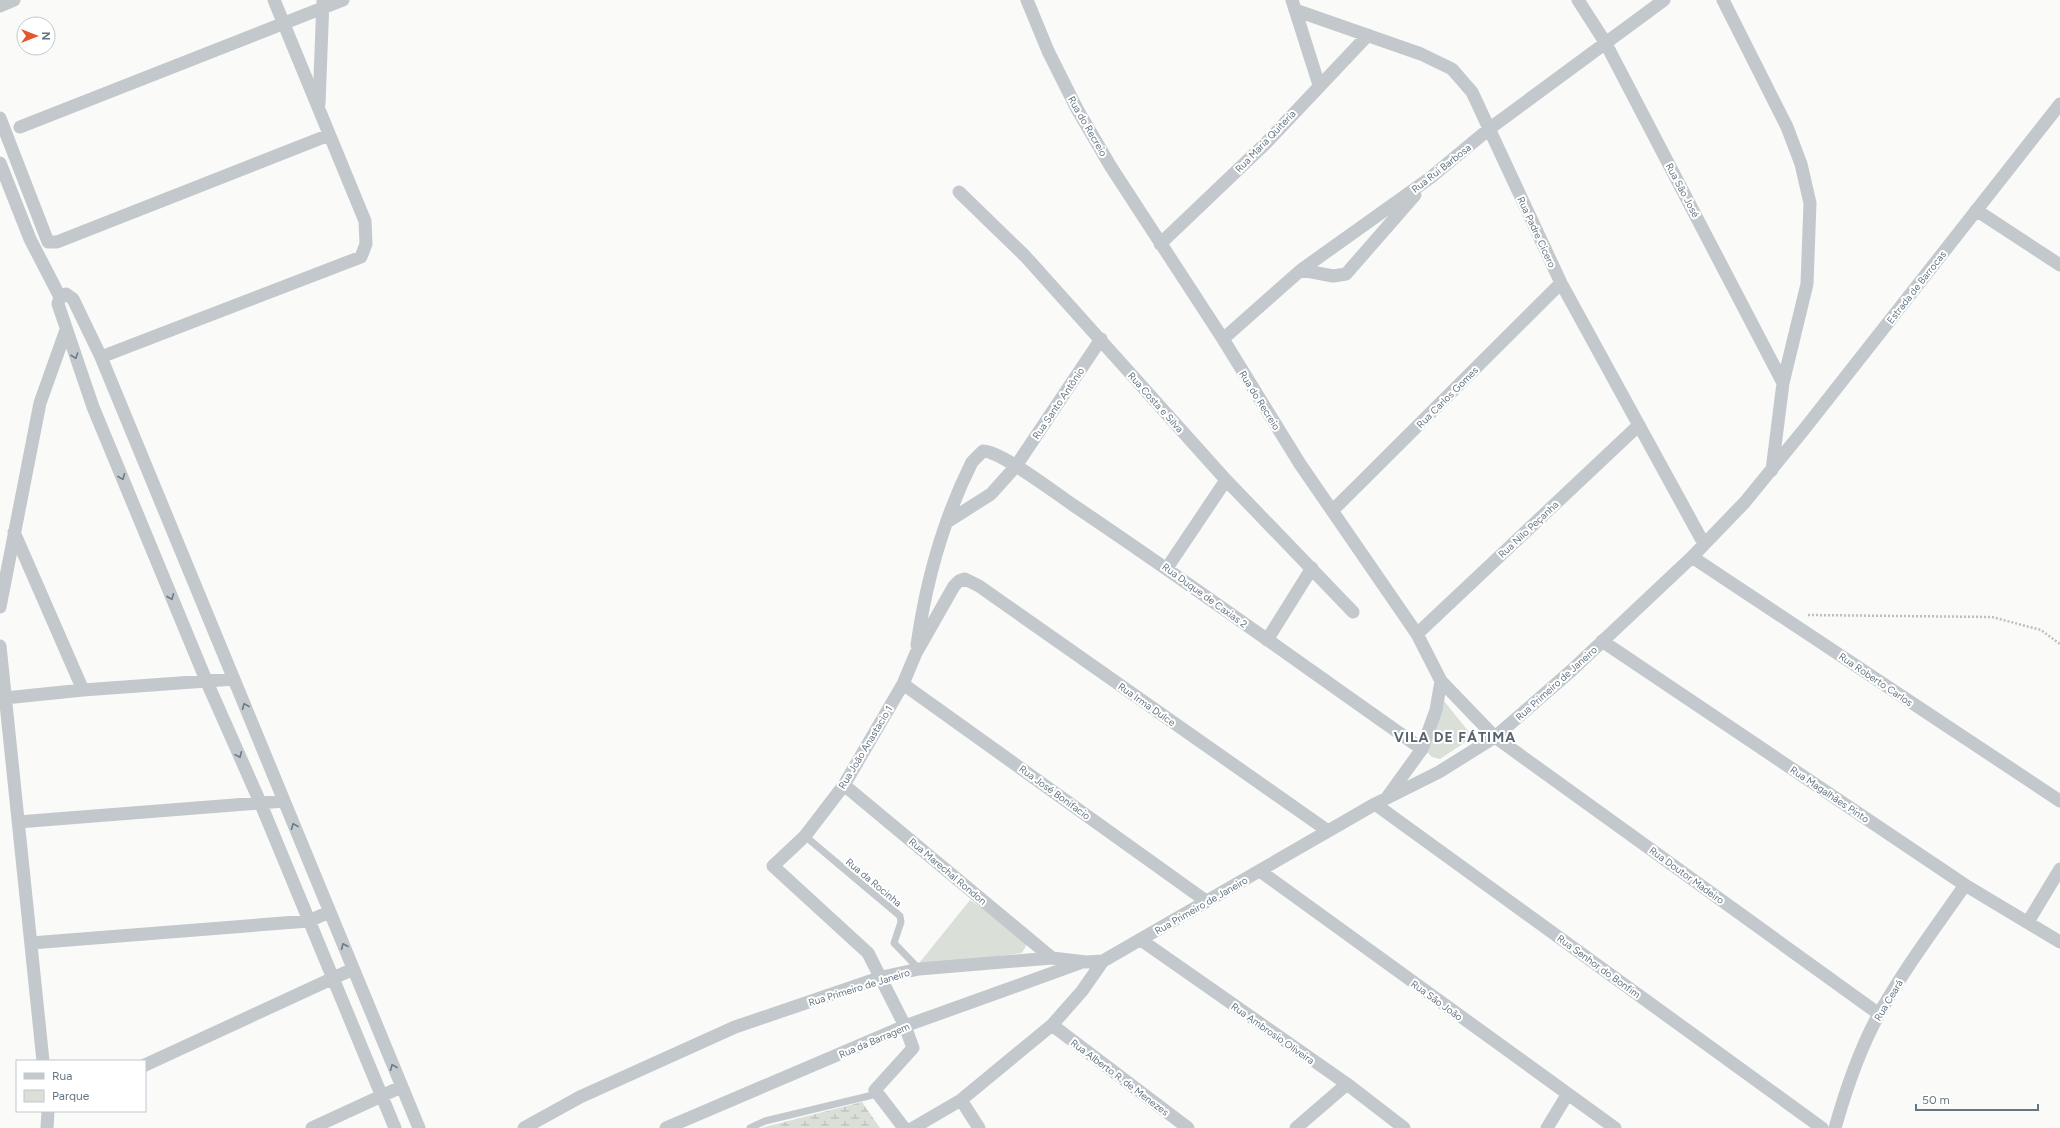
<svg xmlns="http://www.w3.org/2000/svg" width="2060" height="1128" font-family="Figtree,sans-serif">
  <defs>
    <pattern id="wetland-marsh" width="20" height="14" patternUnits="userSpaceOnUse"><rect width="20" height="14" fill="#dadfd7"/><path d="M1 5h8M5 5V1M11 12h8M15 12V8" fill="none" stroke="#b4b9b4"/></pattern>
  </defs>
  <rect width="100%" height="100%" fill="#fafaf8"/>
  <!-- green -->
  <path fill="#dadfd7" d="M 1444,701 L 1473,737 L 1440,759 L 1432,757 L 1426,751 Z
    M 970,900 L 1018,932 L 1027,944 L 1022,953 L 916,967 Z"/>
  <!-- wetland -->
  <path fill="url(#wetland-marsh)" d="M 862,1102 L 880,1128 L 761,1128 Z"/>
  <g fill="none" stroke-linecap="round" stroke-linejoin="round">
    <!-- path -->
    <path stroke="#bbbfc2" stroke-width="2.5" stroke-dasharray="2 2" stroke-linecap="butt" d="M 1808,615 L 1992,617 L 2041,630 L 2060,644"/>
    <!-- lane -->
    <path stroke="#c3c8cc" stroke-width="7" d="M 805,836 L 900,916 L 901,922 L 894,943 L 919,969
      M 750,1128 L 765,1121 L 877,1094"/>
    <!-- street -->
    <path stroke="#c3c8cc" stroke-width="13" d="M 1027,0 L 1048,51 L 1077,109 L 1111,167 L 1223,339 L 1300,464 L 1417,634 L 1441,681 L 1436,710 L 1422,749 L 1388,796
      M 1292,0 L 1319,85
      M 1578,0 L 1605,42 L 1783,383
      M 1723,0 L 1787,127 L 1801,164 L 1810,203 L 1807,284 L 1783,383 L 1772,470
      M 0,6 L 14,0
      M 1295,10 L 1421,54 L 1452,69 L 1472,92 L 1561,283 L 1704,544
      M 319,104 L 323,0
      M 0,118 L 48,242 L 57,242 L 329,135
      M 20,127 L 343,0
      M 0,163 L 30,239 L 60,297
      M 959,192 L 1025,256 L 1226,480 L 1353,612
      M 1976,210 L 2060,265
      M 1160,244 L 1266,143 L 1368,35
      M 1301,270 L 1333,276 L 1346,274 L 1415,195
      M 1223,339 L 1301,270 L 1430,178 L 1489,129 L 1664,0
      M 101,357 L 361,257 L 366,244 L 365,221 L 274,0
      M 1333,510 L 1561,283
      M 947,522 L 991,494 L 1016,466 L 1101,339
      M 14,532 L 83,690
      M 1692,557 L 2060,801
      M 1167,568 L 1226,480
      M 0,607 L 40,403 L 66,330
      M 1417,634 L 1639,425
      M 1267,640 L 1312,568
      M 1602,641 L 1965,885 L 2060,942
      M 917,645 C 926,581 943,520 972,462 L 983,451 C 1001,451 1055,493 1073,505 C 1191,584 1305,667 1422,749
      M 0,646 L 43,1061
      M 1441,681 L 1495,737 L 1879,1014
      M 903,684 L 1206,901
      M 5,698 L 83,690 L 234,679
      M 844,785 L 1052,958
      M 1375,804 L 1822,1128
      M 18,822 L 284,801
      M 1260,871 L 1615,1128
      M 2028,922 L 2060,869
      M 1141,940 L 1347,1084 L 1404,1128
      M 31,943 L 309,921 L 329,912
      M 1052,1025 L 1188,1128
      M 145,1065 L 353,969
      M 961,1100 L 979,1128
      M 47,1128 L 48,1111
      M 312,1128 L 401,1087
      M 395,1128 L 260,802 L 206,680 L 93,407 L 58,304 L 60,297 L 66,294 L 73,299 L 101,357 L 419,1128
      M 524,1128 L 580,1097 L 735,1027 L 882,977 L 919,969 L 1052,958 L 1086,962 L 1103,961 L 1375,804 L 1439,772 L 1495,737 L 1572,670 L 1692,557 L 1745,502 L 1806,427 L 2060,104
      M 666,1128 L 905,1026 L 1080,963
      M 904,1128 L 875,1090 L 913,1048 L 905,1026 L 868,953 L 773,866 L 805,836 L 844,785 L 903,684 L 916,653 L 954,586 L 959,581 L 965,579 L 979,586 L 1328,831
      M 913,1128 L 961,1100 L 1052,1025 L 1082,991 L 1103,961
      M 1296,1128 L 1347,1084
      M 1547,1128 L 1567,1095
      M 1835,1128 C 1846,1089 1859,1050 1879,1014 C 1904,969 1936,927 1965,885"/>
  </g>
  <!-- one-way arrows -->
  <defs><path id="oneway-chevron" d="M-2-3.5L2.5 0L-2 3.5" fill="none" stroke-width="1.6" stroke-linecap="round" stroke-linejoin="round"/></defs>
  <g stroke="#6a7a87">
    <use href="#oneway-chevron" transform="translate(75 356) rotate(71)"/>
    <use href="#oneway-chevron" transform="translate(122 477) rotate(68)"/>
    <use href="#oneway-chevron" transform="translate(171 597) rotate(68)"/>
    <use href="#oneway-chevron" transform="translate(245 706) rotate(-112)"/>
    <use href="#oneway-chevron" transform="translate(239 755) rotate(66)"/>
    <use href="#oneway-chevron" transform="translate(294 826) rotate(-112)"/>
    <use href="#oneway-chevron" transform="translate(344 946) rotate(-113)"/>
    <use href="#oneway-chevron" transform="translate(393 1067) rotate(-112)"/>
  </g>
  <g text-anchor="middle" stroke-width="4" stroke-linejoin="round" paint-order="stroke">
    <!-- street labels -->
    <g font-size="10" fill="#657683" stroke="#fff">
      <text transform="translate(1088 126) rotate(60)" y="4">Rua do Recreio</text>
      <text transform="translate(1265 141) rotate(-46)" y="4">Rua Maria Quiteria</text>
      <text transform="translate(1441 168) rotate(-38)" y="4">Rua Rui Barbosa</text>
      <text transform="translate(1683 190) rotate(62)" y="4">Rua São José</text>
      <text transform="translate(1537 232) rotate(65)" y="4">Rua Padre Cicero</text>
      <text transform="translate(1916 287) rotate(-52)" y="4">Estrada de Barrocas</text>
      <text transform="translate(1447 397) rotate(-45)" y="4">Rua Carlos Gomes</text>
      <text transform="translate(1260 400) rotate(58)" y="4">Rua do Recreio</text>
      <text transform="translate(1156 402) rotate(48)" y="4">Rua Costa e Silva</text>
      <text transform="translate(1058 403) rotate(-56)" y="4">Rua Santo Antônio</text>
      <text transform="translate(1528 529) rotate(-43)" y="4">Rua Nilo Peçanha</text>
      <text transform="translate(1205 595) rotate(36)" y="4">Rua Duque de Caxias 2</text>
      <text transform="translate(1876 679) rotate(34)" y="4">Rua Roberto Carlos</text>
      <text transform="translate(1556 683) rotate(-42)" y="4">Rua Primeiro de Janeiro</text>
      <text transform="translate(1147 704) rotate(35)" y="4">Rua Irma Dulce</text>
      <text transform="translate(865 747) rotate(-59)" y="4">Rua João Anastacio 1</text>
      <text transform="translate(1055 792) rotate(36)" y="4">Rua José Bonifacio</text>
      <text transform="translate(1830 794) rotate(34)" y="4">Rua Magalhães Pinto</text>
      <text transform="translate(948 871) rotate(40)" y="4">Rua Marechal Rondon</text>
      <text transform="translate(1687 875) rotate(36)" y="4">Rua Doutor Madeiro</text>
      <text transform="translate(874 882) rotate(40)" y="4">Rua da Rocinha</text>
      <text transform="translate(1201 905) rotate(-30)" y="4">Rua Primeiro de Janeiro</text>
      <text transform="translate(1599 966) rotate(36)" y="4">Rua Senhor do Bonfim</text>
      <text transform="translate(859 987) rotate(-17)" y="4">Rua Primeiro de Janeiro</text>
      <text transform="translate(1437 1000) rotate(36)" y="4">Rua São João</text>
      <text transform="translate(1888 1000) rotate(-59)" y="4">Rua Ceará</text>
      <text transform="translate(1273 1033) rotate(35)" y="4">Rua Ambrosio Oliveira</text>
      <text transform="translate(874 1040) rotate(-23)" y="4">Rua da Barragem</text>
      <text transform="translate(1120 1077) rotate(37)" y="4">Rua Alberto R. de Menezes</text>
    </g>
    <!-- district labels -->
    <g font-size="14" font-weight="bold" letter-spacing="1" fill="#57646e" stroke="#fff">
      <text x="1455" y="742">VILA DE FÁTIMA</text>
    </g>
  </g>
  <!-- legend -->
  <rect x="16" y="1060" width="130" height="52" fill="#ffffff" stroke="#c1c8cd"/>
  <rect x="24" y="1073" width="20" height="6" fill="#c3c8cc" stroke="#c1c8cd"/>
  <text x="52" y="1080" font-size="12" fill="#657683">Rua</text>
  <rect x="24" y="1090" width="20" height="12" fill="#dadfd7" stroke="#c1c8cd"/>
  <text x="52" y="1100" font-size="12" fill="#657683">Parque</text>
  <!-- north arrow -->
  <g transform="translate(36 36) rotate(90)"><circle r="19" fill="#ffffff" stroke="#c1c8cd"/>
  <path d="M0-3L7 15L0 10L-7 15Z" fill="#e4572e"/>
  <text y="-6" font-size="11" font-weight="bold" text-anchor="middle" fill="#657683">N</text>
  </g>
  <!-- scale -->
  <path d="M1916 1104v6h122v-6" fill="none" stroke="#657683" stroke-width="2"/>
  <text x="1922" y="1104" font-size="12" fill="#657683" stroke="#ffffff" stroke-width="3" paint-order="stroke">50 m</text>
</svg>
